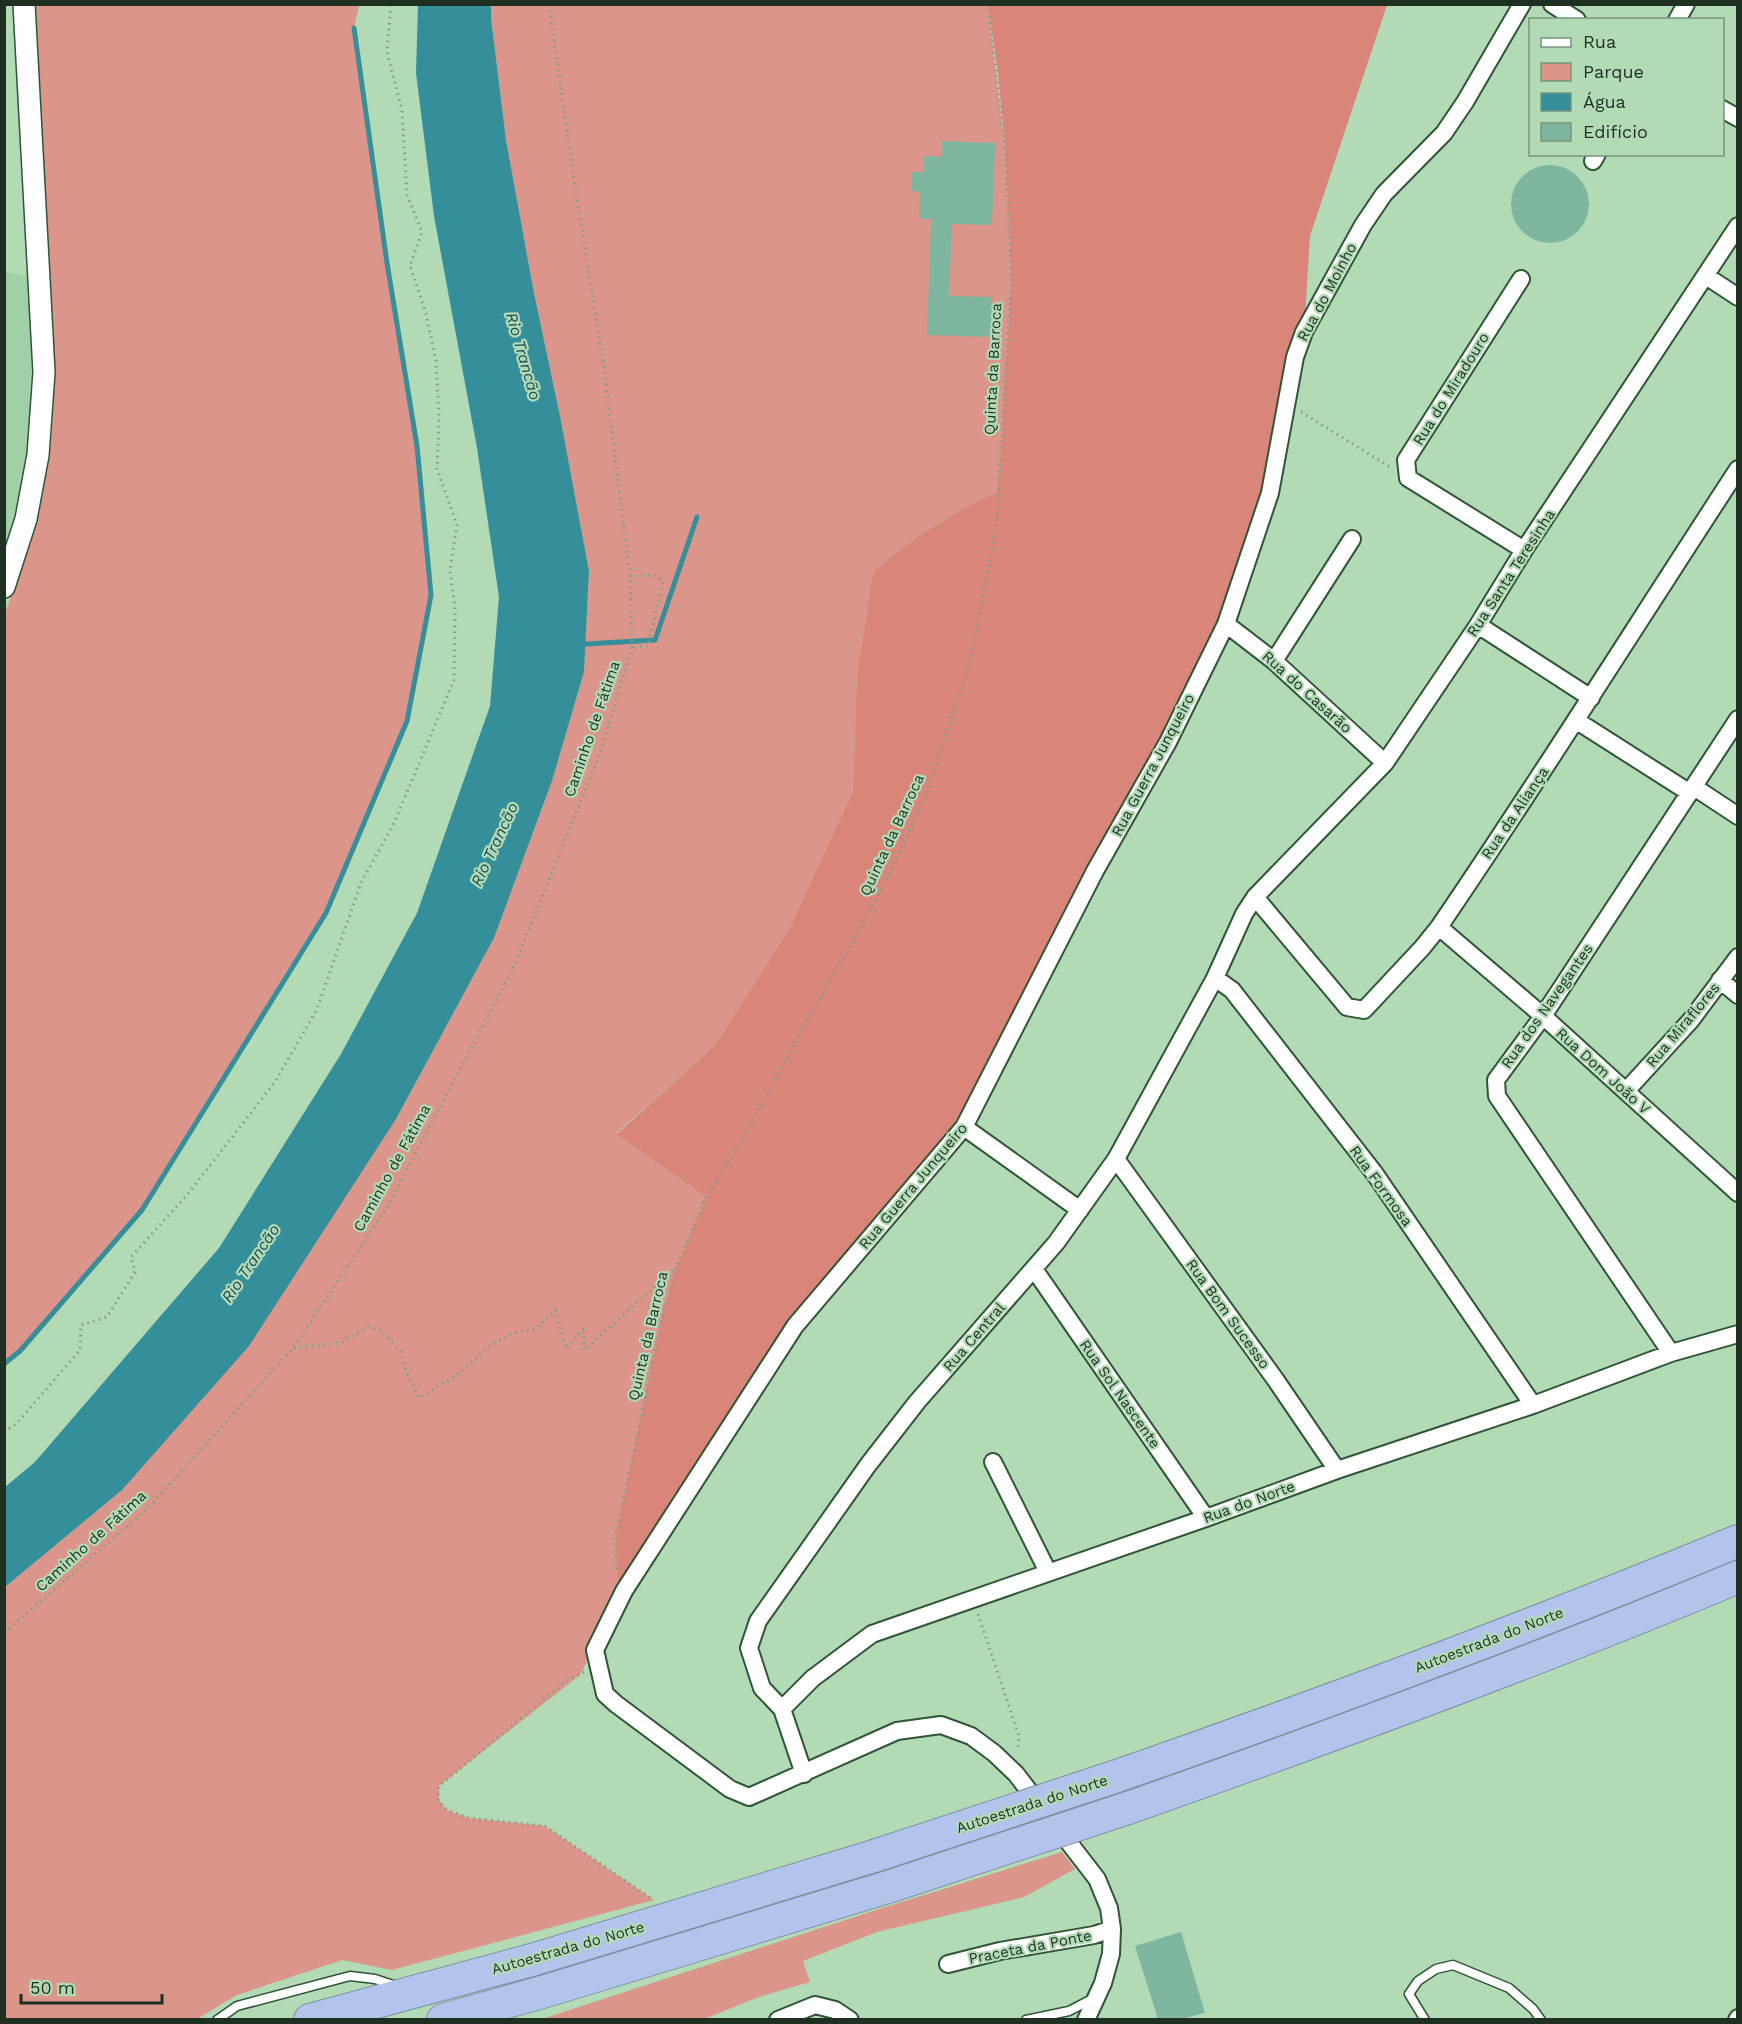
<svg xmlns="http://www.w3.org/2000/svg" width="1742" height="2024" font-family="'Work Sans',sans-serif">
  <rect width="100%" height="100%" fill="#b1dab5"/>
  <!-- built -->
  <path fill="#a1d0a6" d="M 5,272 L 29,277 L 31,354 L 30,410 L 24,475 L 5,550 Z"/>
  <!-- green -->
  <path fill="#dc958b" d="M 36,5 L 359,5 L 354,28 L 387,263 L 417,446 L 431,595 L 407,721 L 326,913 L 142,1210 L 20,1351 L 5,1364 L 4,616 C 24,561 42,508 50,450 C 57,392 51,331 48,273 C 44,183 40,94 36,5 Z
    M 491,5 L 988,5 L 1006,157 L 1011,283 L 998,492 C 952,512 911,539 873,572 L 857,673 L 853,791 L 789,929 L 716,1044 L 617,1133 L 706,1197 L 676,1268 L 624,1591 L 580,1675 L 439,1786 L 439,1800 L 447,1810 L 469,1818 L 545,1826 L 654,1900 L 392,1970 L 342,1960 L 237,1995 L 197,2019 L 5,2020 L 5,1587 L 122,1490 L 396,1119 L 494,938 L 552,781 L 584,672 L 589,571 L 560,416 L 534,293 L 506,140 L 491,18 Z
    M 1062,1852 L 1075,1869 L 1024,1897 L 877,1932 L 803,1961 L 810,1982 L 759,1997 L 704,2019 L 542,2019 L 876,1910 Z"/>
  <!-- forest -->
  <path fill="#da857a" d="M 988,5 L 1387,5 L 1310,236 L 1304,332 L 1278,452 L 1226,624 L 964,1127 L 795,1326 L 624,1591 L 618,1578 L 616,1536 L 662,1317 L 676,1268 L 706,1197 L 617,1134 L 716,1044 L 789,929 L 853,791 L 857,673 L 873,572 C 911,539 952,512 998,492 L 1011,283 L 1006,157 L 998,74 Z"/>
  <!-- water -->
  <path fill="#358f9b" d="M 418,5 L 491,5 L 491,18 L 506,140 L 534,293 L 560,416 L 589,571 L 584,672 L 552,781 L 494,938 L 396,1119 L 249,1346 L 122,1490 L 5,1587 L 5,1487 L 35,1462 L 219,1248 L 341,1054 L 417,913 L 490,706 L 499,597 L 477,448 L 434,216 L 416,73 Z"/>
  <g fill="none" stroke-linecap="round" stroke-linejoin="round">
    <!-- stream -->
    <path stroke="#358f9b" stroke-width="5" d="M 586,644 L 655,640 L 697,517
      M 4,1364 L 20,1351 L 142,1210 L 326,913 L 407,721 L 431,595 L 417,446 L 387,263 L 354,28"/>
  </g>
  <!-- building -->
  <path fill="#7eb6a0" d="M 942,141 L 995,143 L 992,225 L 952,224 L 949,296 L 992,297 L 991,337 L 927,335 L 931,219 L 919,219 L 920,192 L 912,191 L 912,172 L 923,172 L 924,156 L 942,157 Z
    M1511 204a39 39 0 1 1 78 0a39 39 0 1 1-78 0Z
    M 1181,1932 L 1205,2013 L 1180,2019 L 1158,2019 L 1135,1946 Z"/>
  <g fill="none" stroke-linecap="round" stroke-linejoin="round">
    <!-- service casing -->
    <g stroke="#305536" stroke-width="11">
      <path id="service" d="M 217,2020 L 237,2006 L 350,1976 L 375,1979 L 396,1986
        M 1026,2020 L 1069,2011 L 1094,1998
        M 1425,2020 L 1409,1994 L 1418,1981 L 1436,1969 L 1453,1965 L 1509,1988 L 1533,2009 L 1541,2020"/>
    </g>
    <!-- minor casing -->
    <g stroke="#305536" stroke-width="20">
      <path id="minor" d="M 1552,4 L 1577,20
        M 1677,20 L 1686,4
        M 1722,109 L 1738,118
        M 1593,161 L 1597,154
        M 1706,276 L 1738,297
        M 1521,279 L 1406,460 L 1408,478 L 1524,550
        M 1226,624 L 1274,661 L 1385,763
        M 1478,625 L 1591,698
        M 1274,661 L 1352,539
        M 1577,721 L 1690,793
        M 1694,787 L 1738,816
        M 1255,897 L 1347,1007 L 1364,1010 L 1422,948 L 1439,927 C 1542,776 1638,622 1738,469
        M 1439,927 L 1543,1016 L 1738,1193
        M 1215,978 L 1232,990 L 1375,1174 L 1533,1405
        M 1720,980 L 1738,995
        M 1626,1091 L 1691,1020 L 1738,957
        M 964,1127 L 1080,1210
        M 1116,1159 L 1275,1379 L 1337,1470
        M 1034,1269 L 1206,1518
        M 1671,1353 L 1497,1096 L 1496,1080 L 1543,1016 L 1738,719
        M 993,1462 L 1048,1572
        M 782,1709 L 813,1678 L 872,1634 L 1206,1518 L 1337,1470 L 1533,1405 L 1671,1353 L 1738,1334
        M 804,1774 L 782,1709 L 762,1688 L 749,1648 L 758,1621 L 868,1465 L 917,1402 L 1056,1243 L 1116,1159 L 1215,978 L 1244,914 L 1255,897 L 1385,763 L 1478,625 L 1524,550 L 1738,226
        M 948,1964 L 1000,1951 L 1094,1935 L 1112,1929
        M 778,2020 L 815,2005 L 835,2010 L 850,2020
        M 1086,2020 L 1103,1983 L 1111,1954 L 1112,1929 L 1109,1908 L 1097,1879 L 1016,1774 L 994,1753 L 971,1736 L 941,1725 L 897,1731 L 749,1797 L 730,1789 L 616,1704 L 605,1694 L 595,1650 L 624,1591 L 795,1326 L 964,1127 L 1095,871 L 1168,742 L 1226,624 L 1270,493 L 1295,357 L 1304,332 L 1363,225 L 1384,194 L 1444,133 L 1465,102 L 1522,4
        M 1737,2020 L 1738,2018"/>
    </g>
    <!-- tertiary casing -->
    <g stroke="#305536" stroke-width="24">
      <path id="tertiary" d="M 4,587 L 26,519 L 38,455 L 44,372 L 24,4"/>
    </g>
    <!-- motorway casing -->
    <g stroke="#7f90a5" stroke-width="34">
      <path id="motorway" d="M 1114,1777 C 1324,1704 1532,1626 1738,1541
        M 1128,1808 C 1333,1736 1537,1661 1738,1577
        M 310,2020 L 535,1959 L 874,1856
        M 443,2020 L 546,1991 L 888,1887"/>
    </g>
    <!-- path -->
    <path stroke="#7fa083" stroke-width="3" stroke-dasharray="1.5 4.5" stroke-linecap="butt" d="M 1301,412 L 1390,467
      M 630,576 L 653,575 L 663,581 L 648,646 L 632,648
      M 294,1348 L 340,1343 L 368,1327 L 380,1330 L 401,1352 L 406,1371 L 419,1398 L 460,1373 L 488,1347 L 513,1333 L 536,1329 L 555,1310 L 566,1349 L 584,1327 L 584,1350 L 675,1269
      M 4,1432 L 16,1424 L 80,1350 L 81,1325 L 107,1317 L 135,1272 L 131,1257 L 187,1195 L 275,1082 L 317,1009 L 361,883 L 395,821 L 454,680 L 455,608 L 450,570 L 457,525 L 437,469 L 439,417 L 436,361 L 425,310 L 410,266 L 422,232 L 407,195 L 402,110 L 387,52 L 391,4
      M 617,1569 L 616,1536 L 662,1317 L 676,1268 L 706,1197 L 741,1142 L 830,980 L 884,886 L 927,792 L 972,655 L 996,527 L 1011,283 L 1006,157 L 988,4
      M 978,1614 L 1019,1736 L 1018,1751
      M 4,1633 L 148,1508 L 293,1348 L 386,1209 L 512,971 L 599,756 L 632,648 L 630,576 L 604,368 L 572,167 L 549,4
      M 584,1672 L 566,1681 L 439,1786 L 438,1800 L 447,1810 L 469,1818 L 545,1826 L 651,1898"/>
    <!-- service -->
    <use href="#service" stroke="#fff" stroke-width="8"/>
    <!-- minor -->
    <use href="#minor" stroke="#fff" stroke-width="16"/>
    <!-- tertiary -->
    <use href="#tertiary" stroke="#fff" stroke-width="21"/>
    <!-- motorway -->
    <use href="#motorway" stroke="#b2c3ec" stroke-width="32"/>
    <!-- motorway-bridge casing -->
    <g stroke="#7f90a5" stroke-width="34" stroke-linecap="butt">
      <path id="motorway-bridge" d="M 874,1856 L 1114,1777
        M 888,1887 L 1128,1808"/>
    </g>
    <!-- motorway-bridge -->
    <use href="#motorway-bridge" stroke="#b2c3ec" stroke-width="32"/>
  </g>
  <g text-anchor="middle" stroke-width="4.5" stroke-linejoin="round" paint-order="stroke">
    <!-- street labels -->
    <g font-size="15" fill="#1f3022" stroke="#b1dab5">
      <text transform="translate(1327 292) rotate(-62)" y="5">Rua do Moinho</text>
      <text transform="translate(993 369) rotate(-87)" y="5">Quinta da Barroca</text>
      <text transform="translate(1451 389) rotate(-58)" y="5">Rua do Miradouro</text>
      <text transform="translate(1511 573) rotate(-57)" y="5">Rua Santa Teresinha</text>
      <text transform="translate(1307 692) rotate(42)" y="5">Rua do Casarão</text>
      <text transform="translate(592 729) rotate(-71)" y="5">Caminho de Fátima</text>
      <text transform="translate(1153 765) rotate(-62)" y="5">Rua Guerra Junqueiro</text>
      <text transform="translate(1515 813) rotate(-56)" y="5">Rua da Aliança</text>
      <text transform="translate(892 835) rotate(-65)" y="5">Quinta da Barroca</text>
      <text transform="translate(1547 1006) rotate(-55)" y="5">Rua dos Navegantes</text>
      <text transform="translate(1683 1025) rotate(-50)" y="5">Rua Miraflores</text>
      <text transform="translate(1603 1071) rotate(42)" y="5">Rua Dom João V</text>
      <text transform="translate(392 1168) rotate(-61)" y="5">Caminho de Fátima</text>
      <text transform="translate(913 1186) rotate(-50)" y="5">Rua Guerra Junqueiro</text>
      <text transform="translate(1381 1186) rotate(54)" y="5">Rua Formosa</text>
      <text transform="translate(1228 1314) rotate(54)" y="5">Rua Bom Sucesso</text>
      <text transform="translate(648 1336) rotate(-77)" y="5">Quinta da Barroca</text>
      <text transform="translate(974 1337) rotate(-49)" y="5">Rua Central</text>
      <text transform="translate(1120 1394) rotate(55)" y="5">Rua Sol Nascente</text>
      <text transform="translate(1249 1502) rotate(-20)" y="5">Rua do Norte</text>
      <text transform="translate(91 1541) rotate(-42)" y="5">Caminho de Fátima</text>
      <text transform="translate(1489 1640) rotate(-21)" y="5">Autoestrada do Norte</text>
      <text transform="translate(1032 1804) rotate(-18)" y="5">Autoestrada do Norte</text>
      <text transform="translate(1030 1947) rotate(-11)" y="5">Praceta da Ponte</text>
      <text transform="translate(568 1948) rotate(-16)" y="5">Autoestrada do Norte</text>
    </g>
    <!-- water labels -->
    <g font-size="16" font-style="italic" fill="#194d54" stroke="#b1dab5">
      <text transform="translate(524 356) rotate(74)" y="6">Rio Trancão</text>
      <text transform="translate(494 844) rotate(-65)" y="6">Rio Trancão</text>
      <text transform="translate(250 1263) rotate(-56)" y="6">Rio Trancão</text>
    </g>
  </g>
  <!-- border -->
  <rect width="1742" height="2024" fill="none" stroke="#1f3022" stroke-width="12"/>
  <!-- legend -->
  <rect x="1529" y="18" width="195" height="138" fill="#b1dab5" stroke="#77967a" stroke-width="1.5"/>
  <rect x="1541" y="38" width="30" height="9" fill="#ffffff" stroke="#77967a" stroke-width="1.5"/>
  <text x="1583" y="48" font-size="18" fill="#1f3022">Rua</text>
  <rect x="1541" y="63" width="30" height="18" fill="#dc958b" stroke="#77967a" stroke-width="1.5"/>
  <text x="1583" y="78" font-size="18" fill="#1f3022">Parque</text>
  <rect x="1541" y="93" width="30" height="18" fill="#358f9b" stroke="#77967a" stroke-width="1.5"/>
  <text x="1583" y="108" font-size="18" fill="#1f3022">Água</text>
  <rect x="1541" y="123" width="30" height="18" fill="#7eb6a0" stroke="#77967a" stroke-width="1.5"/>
  <text x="1583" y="138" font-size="18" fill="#1f3022">Edifício</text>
  <!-- scale -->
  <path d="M21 1994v9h141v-9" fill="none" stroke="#1f3022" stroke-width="3"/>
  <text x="30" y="1994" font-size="18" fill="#1f3022" stroke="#b1dab5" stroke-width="4.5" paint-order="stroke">50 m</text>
</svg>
